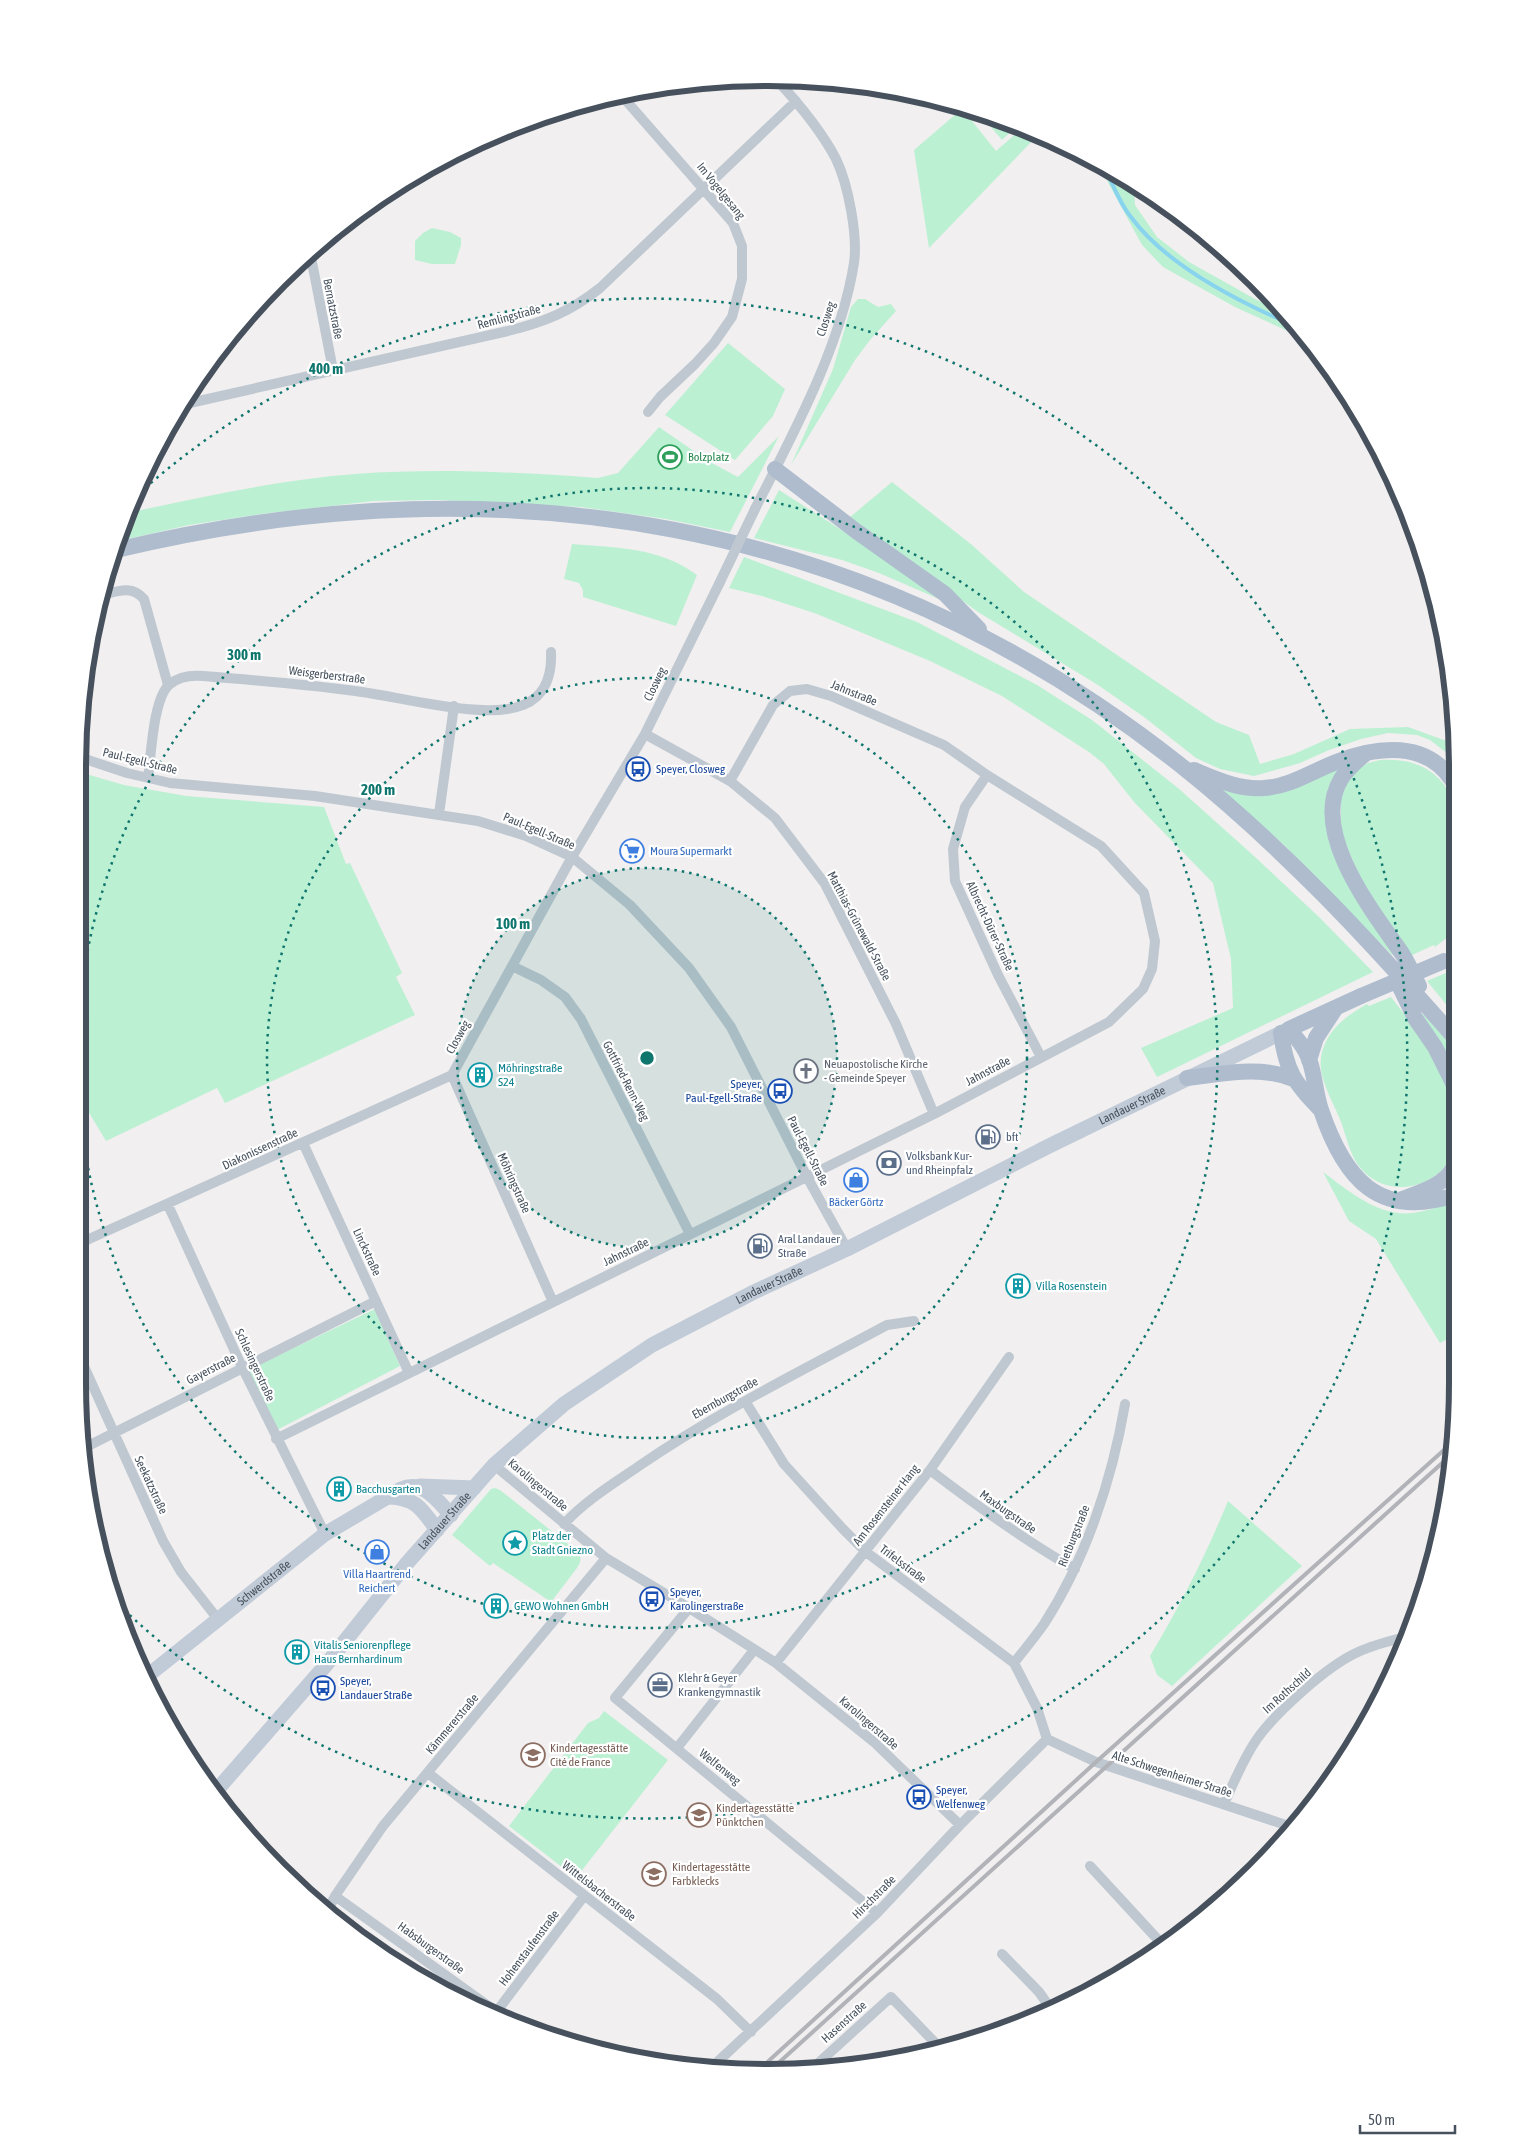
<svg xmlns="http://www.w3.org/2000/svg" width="1535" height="2150" font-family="'Asap Condensed',sans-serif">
  <rect width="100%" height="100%" fill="#f1efef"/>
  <!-- green -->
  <path fill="#bcf0d3" d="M 963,108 L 974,111 L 968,116 L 996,151 L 1021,129 L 1038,135 L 929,248 L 914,150 Z
    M 980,114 L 1016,127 L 1002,140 Z
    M 1098,164 L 1134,187 L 1135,205 L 1157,237 L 1189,262 L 1255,299 L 1287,314 L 1303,338 L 1235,307 L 1163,267 L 1142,245 Z
    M 432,228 L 450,232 L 461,238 L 461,245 L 455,264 L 432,264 L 415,260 L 415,241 L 423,233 Z
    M 858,299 L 865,299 L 878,307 L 891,304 L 896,311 L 870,340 L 855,360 L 791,465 L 833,369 L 851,307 Z
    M 728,343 L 785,389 L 773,416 L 735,460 L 665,415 Z
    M 659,427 L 708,461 L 738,477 L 779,436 L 730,532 L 666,519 L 581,507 L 439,500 L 374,501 L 261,514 L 189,525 L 119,541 L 127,513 C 202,497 278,480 355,474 C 436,468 517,472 598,478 L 618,473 Z
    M 892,482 L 972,545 L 1024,592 L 1216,722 L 1249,735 L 1260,764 L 1294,754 L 1350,729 L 1408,727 L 1452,743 L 1452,757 L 1430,740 L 1417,735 L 1388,733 L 1361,739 L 1329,750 L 1300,763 L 1254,776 L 1220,769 L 1196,758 L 1144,717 L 1098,685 L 978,612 L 849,518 Z
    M 779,490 L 868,547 L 939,599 L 879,573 L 842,560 L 754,538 Z
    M 572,544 C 618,548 659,547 697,575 L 676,626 L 583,597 L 583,590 L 579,583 L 564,579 Z
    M 744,557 L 917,622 L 1037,685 L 1092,720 L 1178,788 L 1254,856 L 1319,917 L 1373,972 L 1157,1077 L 1141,1048 L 1233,1008 L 1231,959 L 1213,883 L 1134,802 L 1104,764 L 1089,752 L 1002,696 L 930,661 L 817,614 L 762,596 L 729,588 Z
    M 1380,760 C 1412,758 1438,768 1452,798 L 1453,933 L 1435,947 L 1434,945 L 1410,956 L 1363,885 L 1341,833 L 1341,797 L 1349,779 L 1360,768 L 1368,763 Z
    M 1337,768 L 1340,770 L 1327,809 L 1394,954 L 1392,955 L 1285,846 L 1219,788 L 1232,790 Z
    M 86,774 L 124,785 L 186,796 L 324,807 L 346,864 L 350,863 L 402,973 L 396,977 L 415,1015 L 225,1103 L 217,1088 L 106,1141 L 85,1106 L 78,1111 L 78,794 Z
    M 1453,970 L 1454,1014 L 1427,981 Z
    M 1391,997 C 1408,1018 1451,1077 1454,1103 C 1456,1119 1454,1137 1454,1153 C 1437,1188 1390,1200 1362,1170 C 1350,1157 1347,1138 1341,1122 C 1335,1107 1326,1091 1322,1075 C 1320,1067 1320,1057 1323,1049 C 1330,1027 1348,1015 1367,1004 L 1369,1006 Z
    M 1423,1014 L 1454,1048 L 1454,1071 L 1421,1016 Z
    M 1323,1172 C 1349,1191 1378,1217 1413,1213 C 1427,1211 1441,1206 1455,1201 L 1455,1335 L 1440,1343 L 1376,1239 L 1349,1221 Z
    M 375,1309 L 400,1366 L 277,1430 L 248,1370 Z
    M 495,1488 L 500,1490 L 578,1552 C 582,1558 581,1562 577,1568 L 551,1602 L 493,1563 L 490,1566 L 452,1535 L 491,1489 Z
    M 1228,1501 L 1302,1566 L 1172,1686 L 1157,1675 L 1150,1656 C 1180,1606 1206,1555 1228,1501 Z
    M 604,1711 L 668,1760 L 576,1878 L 509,1826 L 588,1723 L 599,1718 Z"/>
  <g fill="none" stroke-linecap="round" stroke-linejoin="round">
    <!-- stream -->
    <path stroke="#88d3ee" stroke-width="4" d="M 1106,170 C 1113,185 1120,204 1131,217 C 1166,265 1241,303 1295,326"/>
    <!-- street -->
    <path stroke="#bfc8d1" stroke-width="10" d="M 622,96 L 733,223 L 742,246 L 742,279 L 732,317 L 714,343 L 695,364 L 660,397 L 648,412
      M 310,252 L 333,370
      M 181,405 L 508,331 C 544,322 570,312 600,288 L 796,101
      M 755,509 C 793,434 841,346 854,263 C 858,235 848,184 836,159 C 821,130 799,104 777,80
      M 102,595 C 118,591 132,585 144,599 L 168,685
      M 645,734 L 730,781 L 775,818 L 825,884 L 896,1024 L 934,1114
      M 79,757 L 127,773 L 170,783 L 315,796 L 478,821 L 526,836 L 572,857 L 630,905 L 689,968 L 731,1027 L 807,1177 L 847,1249
      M 987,775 L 965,807 L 953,849 L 955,881 L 998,975 L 1041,1057
      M 148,778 C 151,757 153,697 170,684 C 180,676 192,675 203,676 C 254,680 305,684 355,691 C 398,696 485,721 523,705 C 546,696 552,674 551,652
      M 439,814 L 454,706
      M 512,966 L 541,980 L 565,997 L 581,1019 L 690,1234
      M 452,1075 L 572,857 L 645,734 L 719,584
      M 452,1075 L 553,1302
      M 303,1143 L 409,1373
      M 168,1205 L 242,1367 L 325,1534
      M 78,1244 L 452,1075
      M 78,1353 L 163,1541 L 181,1572 L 217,1618
      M 745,1401 L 784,1464 L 843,1529 L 866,1552 L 1014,1663 L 1037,1708 L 1047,1739
      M 276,1439 L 934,1114 L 1109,1022 L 1143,989 L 1152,969 L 1155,941 L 1144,893 L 1101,846 L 987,775 L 944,745 L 831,696 L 807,689 L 790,691 L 773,705 L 730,781
      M 86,1447 L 376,1301
      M 494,1465 L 606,1558 L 689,1608 L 776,1663 L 874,1742 L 960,1825
      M 930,1470 C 977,1506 1024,1540 1075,1569
      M 564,1524 C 586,1500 613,1484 639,1466 C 718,1412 803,1370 887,1325 L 914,1321
      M 689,1608 L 615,1698 L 877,1913
      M 776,1663 L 930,1470 L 1009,1357
      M 1014,1663 C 1024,1650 1035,1637 1044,1624 C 1086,1559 1112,1480 1125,1404
      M 1047,1739 L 1096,1762 L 1292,1827
      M 677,1748 L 754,1650
      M 428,1773 L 717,1999 L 751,2032
      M 1224,1804 C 1234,1782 1243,1759 1257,1739 C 1276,1712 1327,1666 1358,1652 C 1373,1645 1389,1641 1405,1637
      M 1090,1866 L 1161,1943
      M 335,1896 L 511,2022
      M 327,1912 L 335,1896 L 383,1826 L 606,1558
      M 1002,1954 L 1039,1992 L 1051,2009
      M 494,2015 L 584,1896
      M 712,2067 L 877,1913 L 960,1825 L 1047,1739
      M 814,2067 L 891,1997 L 942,2050"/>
    <!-- secondary -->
    <g stroke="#c1cbd8" stroke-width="15">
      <path d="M 420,1486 L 474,1488"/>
      <path d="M 389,1497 C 416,1498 422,1509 437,1530"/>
      <path id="s1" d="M 146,1677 L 325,1534 L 401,1489 C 423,1479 437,1500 451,1515"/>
      <path id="s2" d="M 216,1791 L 325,1666 L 408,1562 L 494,1465 L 564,1404 L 652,1345 L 754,1292 L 847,1249 L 1049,1146 L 1289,1029"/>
    </g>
    <!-- primary -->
    <path stroke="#aebcce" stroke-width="16" d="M 775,469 L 856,531 L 945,594 L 979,629
      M 116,550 C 500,458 866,517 1179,764 C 1281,845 1369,940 1454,1037
      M 1365,754 C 1356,762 1347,769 1341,779 C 1309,833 1374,913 1403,955 C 1409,965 1414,976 1419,986
      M 1194,770 C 1216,779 1239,790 1264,788 C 1290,787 1314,770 1339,761 C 1378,746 1426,741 1452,780
      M 1399,985 L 1415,1018 L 1435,1047 L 1454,1085
      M 1361,996 L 1289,1029 C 1294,1035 1299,1041 1303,1047 C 1315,1065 1314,1090 1321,1110 C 1344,1178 1378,1220 1455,1195
      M 1281,1033 C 1286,1070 1294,1083 1320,1109
      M 1309,1060 L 1316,1038 L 1335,1009
      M 1187,1078 C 1223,1074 1260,1065 1293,1079
      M 1400,1200 C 1420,1192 1444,1186 1454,1167"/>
    <!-- rail -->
    <path stroke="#b1b3b9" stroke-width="4" d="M 762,2067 L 1096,1762 L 1454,1441
      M 774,2067 L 1451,1455"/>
    <!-- street-bridge -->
    <path stroke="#bfc8d1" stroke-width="10" d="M 719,584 L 755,509"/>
    <!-- primary-bridge -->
    <path stroke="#aebcce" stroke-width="16" d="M 1361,996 L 1444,961"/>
  </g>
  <!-- distance rings -->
  <circle cx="647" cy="1058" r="190" fill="#0f766e" fill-opacity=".12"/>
  <g fill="none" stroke="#0f766e" stroke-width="2.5" stroke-dasharray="2.5 5">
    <circle cx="647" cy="1058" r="190"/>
    <circle cx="647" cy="1058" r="380"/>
    <path d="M78 1033A570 570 0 1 1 78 1083"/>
    <path d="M134 498A760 760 0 1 1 114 1600"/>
  </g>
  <!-- icons -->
  <defs>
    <g id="stadium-ring" transform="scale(1.25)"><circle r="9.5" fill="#fff" stroke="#2e9e5b" stroke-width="1.5"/><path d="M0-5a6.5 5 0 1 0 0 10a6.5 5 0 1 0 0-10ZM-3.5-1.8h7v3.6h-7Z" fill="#2e9e5b"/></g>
    <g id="bus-ring" transform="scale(1.25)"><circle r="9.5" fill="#fff" stroke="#1a4fb4" stroke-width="1.5"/><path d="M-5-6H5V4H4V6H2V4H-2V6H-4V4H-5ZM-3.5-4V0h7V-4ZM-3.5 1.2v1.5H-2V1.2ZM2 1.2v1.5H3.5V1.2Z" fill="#1a4fb4"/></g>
    <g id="supermarket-ring" transform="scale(1.25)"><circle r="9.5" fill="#fff" stroke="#3f7fe0" stroke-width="1.5"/><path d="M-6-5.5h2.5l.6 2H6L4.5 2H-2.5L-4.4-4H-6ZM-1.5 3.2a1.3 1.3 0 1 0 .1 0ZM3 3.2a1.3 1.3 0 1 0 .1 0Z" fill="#3f7fe0"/></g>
    <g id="church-ring" transform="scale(1.25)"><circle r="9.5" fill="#fff" stroke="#6b7280" stroke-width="1.5"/><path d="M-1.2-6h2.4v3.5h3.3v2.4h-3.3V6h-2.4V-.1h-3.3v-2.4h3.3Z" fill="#6b7280"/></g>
    <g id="building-ring" transform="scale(1.25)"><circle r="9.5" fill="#fff" stroke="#0f9aa8" stroke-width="1.5"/><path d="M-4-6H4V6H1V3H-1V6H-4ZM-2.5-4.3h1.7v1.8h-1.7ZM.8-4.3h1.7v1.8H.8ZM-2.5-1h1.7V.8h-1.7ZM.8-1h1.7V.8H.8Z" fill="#0f9aa8"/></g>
    <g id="fuel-ring" transform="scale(1.25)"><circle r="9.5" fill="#fff" stroke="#5c6f8a" stroke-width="1.5"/><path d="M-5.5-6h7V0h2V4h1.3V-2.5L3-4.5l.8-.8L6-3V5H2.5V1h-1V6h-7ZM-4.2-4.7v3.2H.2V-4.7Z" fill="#5c6f8a"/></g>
    <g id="bank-ring" transform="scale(1.25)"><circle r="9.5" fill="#fff" stroke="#5c6f8a" stroke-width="1.5"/><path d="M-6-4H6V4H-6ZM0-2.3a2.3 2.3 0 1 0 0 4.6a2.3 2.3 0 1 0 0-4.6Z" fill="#5c6f8a"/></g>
    <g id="shop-ring" transform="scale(1.25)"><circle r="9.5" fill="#fff" stroke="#3f7fe0" stroke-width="1.5"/><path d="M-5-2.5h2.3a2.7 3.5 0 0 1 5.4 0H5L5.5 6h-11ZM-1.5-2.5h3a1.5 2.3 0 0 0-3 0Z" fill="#3f7fe0"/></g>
    <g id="sight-ring" transform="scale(1.25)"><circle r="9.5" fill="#fff" stroke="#0f9aa8" stroke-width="1.5"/><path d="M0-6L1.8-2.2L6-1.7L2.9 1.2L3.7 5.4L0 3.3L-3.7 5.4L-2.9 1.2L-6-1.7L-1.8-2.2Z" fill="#0f9aa8"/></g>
    <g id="office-ring" transform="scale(1.25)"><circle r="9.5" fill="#fff" stroke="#5c6f8a" stroke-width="1.5"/><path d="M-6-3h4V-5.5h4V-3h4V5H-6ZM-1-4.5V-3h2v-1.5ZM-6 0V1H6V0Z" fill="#5c6f8a"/></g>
    <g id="school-ring" transform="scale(1.25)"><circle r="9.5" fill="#fff" stroke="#8d6e63" stroke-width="1.5"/><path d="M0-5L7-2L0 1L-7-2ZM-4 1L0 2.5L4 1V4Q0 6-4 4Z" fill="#8d6e63"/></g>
  </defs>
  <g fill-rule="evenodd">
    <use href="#stadium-ring" x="670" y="457"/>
    <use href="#bus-ring" x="638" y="769"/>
    <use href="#supermarket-ring" x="632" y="851"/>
    <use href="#church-ring" x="806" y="1071"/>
    <use href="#building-ring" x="480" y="1075"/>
    <use href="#bus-ring" x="780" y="1091"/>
    <use href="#fuel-ring" x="988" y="1137"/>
    <use href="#bank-ring" x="889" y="1163"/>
    <use href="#shop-ring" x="856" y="1180"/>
    <use href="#fuel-ring" x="760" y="1246"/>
    <use href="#building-ring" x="1018" y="1286"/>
    <use href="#building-ring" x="339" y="1489"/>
    <use href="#sight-ring" x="515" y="1543"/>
    <use href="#shop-ring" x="377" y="1552"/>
    <use href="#bus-ring" x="652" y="1599"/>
    <use href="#building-ring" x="496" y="1606"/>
    <use href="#building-ring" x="297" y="1652"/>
    <use href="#office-ring" x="660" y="1685"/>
    <use href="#bus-ring" x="323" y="1688"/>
    <use href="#school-ring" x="533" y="1755"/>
    <use href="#bus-ring" x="919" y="1797"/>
    <use href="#school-ring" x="699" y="1815"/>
    <use href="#school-ring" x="654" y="1874"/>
  </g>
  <g text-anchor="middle" stroke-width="4.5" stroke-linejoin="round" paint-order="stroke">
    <!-- street labels -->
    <g font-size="12" fill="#46515d" stroke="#fff">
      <text transform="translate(721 191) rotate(51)" y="4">Im Vogelgesang</text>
      <text transform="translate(333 309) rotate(79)" y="4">Bernatzstraße</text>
      <text transform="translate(509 317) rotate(-15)" y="4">Remlingstraße</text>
      <text transform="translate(826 319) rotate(-72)" y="4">Closweg</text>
      <text transform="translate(327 675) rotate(7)" y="4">Weisgerberstraße</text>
      <text transform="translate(655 684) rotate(-64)" y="4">Closweg</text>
      <text transform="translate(854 693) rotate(22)" y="4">Jahnstraße</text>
      <text transform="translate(140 761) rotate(14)" y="4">Paul-Egell-Straße</text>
      <text transform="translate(539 831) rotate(23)" y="4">Paul-Egell-Straße</text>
      <text transform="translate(859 926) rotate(62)" y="4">Matthias-Grünewald-Straße</text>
      <text transform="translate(990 926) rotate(65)" y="4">Albrecht-Dürer-Straße</text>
      <text transform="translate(458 1037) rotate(-61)" y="4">Closweg</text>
      <text transform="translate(988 1071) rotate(-28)" y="4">Jahnstraße</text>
      <text transform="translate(626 1081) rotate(63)" y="4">Gottfried-Renn-Weg</text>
      <text dy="4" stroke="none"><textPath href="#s2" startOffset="1164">Landauer Straße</textPath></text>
      <text transform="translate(260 1149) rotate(-25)" y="4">Diakonissenstraße</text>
      <text transform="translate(808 1151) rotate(63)" y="4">Paul-Egell-Straße</text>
      <text transform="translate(514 1183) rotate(66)" y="4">Möhringstraße</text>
      <text transform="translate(367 1252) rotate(65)" y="4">Linckstraße</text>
      <text transform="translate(626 1252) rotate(-26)" y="4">Jahnstraße</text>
      <text dy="4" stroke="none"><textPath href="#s2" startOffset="759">Landauer Straße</textPath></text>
      <text transform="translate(255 1365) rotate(65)" y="4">Schlesingerstraße</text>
      <text transform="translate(211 1369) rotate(-27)" y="4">Gayerstraße</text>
      <text transform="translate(725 1398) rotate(-29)" y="4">Ebernburgstraße</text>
      <text transform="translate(151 1485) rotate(65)" y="4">Seekatzstraße</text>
      <text transform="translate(538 1485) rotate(40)" y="4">Karolingerstraße</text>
      <text transform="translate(886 1505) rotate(-52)" y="4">Am Rosensteiner Hang</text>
      <text transform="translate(1008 1512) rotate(35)" y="4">Maxburgstraße</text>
      <text dy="4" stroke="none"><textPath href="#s2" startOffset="354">Landauer Straße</textPath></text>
      <text transform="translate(1074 1536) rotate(-68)" y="4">Rietburgstraße</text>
      <text transform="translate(903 1564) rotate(37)" y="4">Trifelsstraße</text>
      <text dy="4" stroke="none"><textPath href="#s1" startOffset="151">Schwerdstraße</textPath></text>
      <text transform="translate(1287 1691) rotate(-42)" y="4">Im Rothschild</text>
      <text transform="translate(869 1723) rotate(41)" y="4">Karolingerstraße</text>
      <text transform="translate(452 1724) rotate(-50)" y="4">Kämmererstraße</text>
      <text transform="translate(720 1767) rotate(39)" y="4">Welfenweg</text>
      <text transform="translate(1172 1774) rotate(18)" y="4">Alte Schwegenheimer Straße</text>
      <text transform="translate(599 1891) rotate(38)" y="4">Wittelsbacherstraße</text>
      <text transform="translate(874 1897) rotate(-45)" y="4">Hirschstraße</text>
      <text transform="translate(431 1948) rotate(36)" y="4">Habsburgerstraße</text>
      <text transform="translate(529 1948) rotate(-53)" y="4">Hohenstaufenstraße</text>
      <text transform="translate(844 2022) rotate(-42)" y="4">Hasenstraße</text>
    </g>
    <!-- leisure labels -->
    <g font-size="12" fill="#27864d" stroke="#fff" text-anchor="start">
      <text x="688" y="461">Bolzplatz</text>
    </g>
    <!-- transit labels -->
    <g font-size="12" fill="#164399" stroke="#fff" text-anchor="start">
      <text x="656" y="773">Speyer, Closweg</text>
      <text x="762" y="1088" text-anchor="end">Speyer,<tspan x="762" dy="14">Paul-Egell-Straße</tspan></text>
      <text x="670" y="1596">Speyer,<tspan x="670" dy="14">Karolingerstraße</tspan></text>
      <text x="340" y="1685">Speyer,<tspan x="340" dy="14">Landauer Straße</tspan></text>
      <text x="936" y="1794">Speyer,<tspan x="936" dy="14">Welfenweg</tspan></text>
    </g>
    <!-- shop labels -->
    <g font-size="12" fill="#366cbe" stroke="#fff">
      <text x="650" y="855" text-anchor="start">Moura Supermarkt</text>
      <text x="856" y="1206">Bäcker Görtz</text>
      <text x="377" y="1578">Villa Haartrend<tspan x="377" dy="14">Reichert</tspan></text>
    </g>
    <!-- worship labels -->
    <g font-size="12" fill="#5b616d" stroke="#fff" text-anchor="start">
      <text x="824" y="1068">Neuapostolische Kirche<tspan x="824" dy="14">- Gemeinde Speyer</tspan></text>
    </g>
    <!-- culture labels -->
    <g font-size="12" fill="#0d838f" stroke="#fff" text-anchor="start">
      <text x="498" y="1072">Möhringstraße<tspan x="498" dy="14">S24</tspan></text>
      <text x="1036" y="1290">Villa Rosenstein</text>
      <text x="356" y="1493">Bacchusgarten</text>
      <text x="532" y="1540">Platz der<tspan x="532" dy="14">Stadt Gniezno</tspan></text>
      <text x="514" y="1610">GEWO Wohnen GmbH</text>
      <text x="314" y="1649">Vitalis Seniorenpflege<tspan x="314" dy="14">Haus Bernhardinum</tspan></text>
    </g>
    <!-- service labels -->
    <g font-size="12" fill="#4e5e75" stroke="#fff" text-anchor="start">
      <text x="1006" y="1141">bft</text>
      <text x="906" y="1160">Volksbank Kur-<tspan x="906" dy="14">und Rheinpfalz</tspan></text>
      <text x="778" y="1243">Aral Landauer<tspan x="778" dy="14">Straße</tspan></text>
      <text x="678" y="1682">Klehr &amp; Geyer<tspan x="678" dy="14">Krankengymnastik</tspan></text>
    </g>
    <!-- education labels -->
    <g font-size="12" fill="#785e54" stroke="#fff" text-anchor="start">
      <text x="550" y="1752">Kindertagesstätte<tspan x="550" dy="14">Cité de France</tspan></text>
      <text x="716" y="1812">Kindertagesstätte<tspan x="716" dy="14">Pünktchen</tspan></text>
      <text x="672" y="1871">Kindertagesstätte<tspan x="672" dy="14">Farbklecks</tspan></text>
    </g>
  </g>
  <!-- crop -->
  <path d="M0 0H1535V2150H0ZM767 86H768A681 681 0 0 1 1449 767V1383A681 681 0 0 1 768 2064H767A681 681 0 0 1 86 1383V767A681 681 0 0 1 767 86Z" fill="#fff" fill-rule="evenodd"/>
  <path fill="none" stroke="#46515d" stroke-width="6" d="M767 86H768A681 681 0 0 1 1449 767V1383A681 681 0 0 1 768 2064H767A681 681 0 0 1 86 1383V767A681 681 0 0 1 767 86Z"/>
  <circle cx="647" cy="1058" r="8" fill="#0f766e" stroke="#fff" stroke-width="2.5"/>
  <g font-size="15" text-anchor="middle" font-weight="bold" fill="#0f766e" stroke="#fff" stroke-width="4.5" stroke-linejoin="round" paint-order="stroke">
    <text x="326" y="374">400 m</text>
    <text x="244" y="660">300 m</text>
    <text x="378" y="795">200 m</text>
    <text x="513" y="929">100 m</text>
  </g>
  <!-- scale -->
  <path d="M1360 2125v8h95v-8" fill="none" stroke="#46515d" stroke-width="2.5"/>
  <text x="1368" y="2125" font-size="15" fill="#46515d" stroke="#ffffff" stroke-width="4" paint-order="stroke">50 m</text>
</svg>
